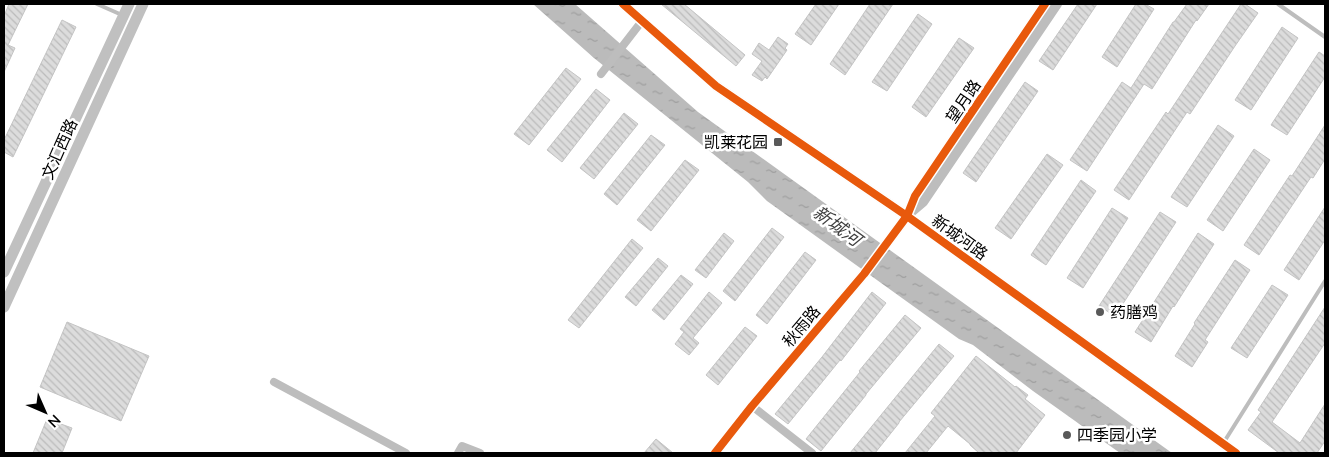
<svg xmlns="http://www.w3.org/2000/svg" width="1329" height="457" font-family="Lato,'Noto Sans SC',sans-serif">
  <defs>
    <pattern id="water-ripples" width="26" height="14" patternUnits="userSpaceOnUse" patternTransform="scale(1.25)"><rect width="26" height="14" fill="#bbb"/><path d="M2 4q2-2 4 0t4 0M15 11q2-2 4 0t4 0" fill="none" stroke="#9f9f9f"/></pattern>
    <pattern id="building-back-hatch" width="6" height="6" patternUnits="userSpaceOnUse" patternTransform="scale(1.25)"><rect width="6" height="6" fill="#dcdcdc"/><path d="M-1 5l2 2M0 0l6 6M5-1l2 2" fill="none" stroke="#bbb"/></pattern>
  </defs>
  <rect width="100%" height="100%" fill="#fff"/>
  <!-- water -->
  <path fill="url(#water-ripples)" d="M 533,4 L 575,4 L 698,112 L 1172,453 L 1120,453 L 1033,391 L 973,345 L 959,339 L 767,201 L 748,182 L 594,58 Z"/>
  <!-- building -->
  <path fill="url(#building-back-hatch)" stroke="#c4c4c4" d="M 9,4 L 28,4 L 8,45 L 15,48 L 4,72 L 4,16 Z
    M 661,4 L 684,4 L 745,55 L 736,66 Z
    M 816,4 L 839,4 L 811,45 L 795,34 Z
    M 870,4 L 893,4 L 845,75 L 830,64 Z
    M 1078,4 L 1097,4 L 1053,70 L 1039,61 Z
    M 1136,4 L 1145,4 L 1154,9 L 1117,67 L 1102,57 Z
    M 1187,4 L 1209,4 L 1197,21 L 1196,20 L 1152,89 L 1144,84 L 1087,171 L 1070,160 L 1122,82 L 1131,88 L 1173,22 L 1174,22 Z
    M 1241,4 L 1245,4 L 1258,13 L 1235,46 L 1190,114 L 1187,112 L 1129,200 L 1114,190 L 1166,112 L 1168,114 Z
    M 918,14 L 932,24 L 887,91 L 872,82 Z
    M 62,20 L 76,27 L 13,157 L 4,152 L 4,140 Z
    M 1282,27 L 1298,38 L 1251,110 L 1235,100 Z
    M 778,37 L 788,44 L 785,48 L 787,50 L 767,79 L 765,77 L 762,81 L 752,75 L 762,61 L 752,54 L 759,43 L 769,50 Z
    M 959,38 L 974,48 L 926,117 L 912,107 Z
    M 1319,52 L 1325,56 L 1325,77 L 1287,135 L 1271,125 Z
    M 566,68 L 581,79 L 529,145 L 514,134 Z
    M 1025,82 L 1038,91 L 976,182 L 963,173 Z
    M 596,89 L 610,100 L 562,162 L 547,150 Z
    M 624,113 L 638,124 L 594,179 L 580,168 Z
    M 1218,125 L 1234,136 L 1187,207 L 1171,197 Z
    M 1325,125 L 1325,159 L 1313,178 L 1311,177 L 1259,255 L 1244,245 L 1290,175 L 1292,176 Z
    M 651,135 L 665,145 L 617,205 L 604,194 Z
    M 1254,149 L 1270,160 L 1223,231 L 1207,220 Z
    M 1047,154 L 1063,165 L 1011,239 L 995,228 Z
    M 685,160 L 699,170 L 651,231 L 637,220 Z
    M 1081,180 L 1096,191 L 1046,265 L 1031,255 Z
    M 1325,207 L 1325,240 L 1299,280 L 1284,270 Z
    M 1112,208 L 1128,218 L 1083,288 L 1067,278 Z
    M 1160,212 L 1176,222 L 1115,316 L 1099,306 Z
    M 772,228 L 784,237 L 735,301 L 723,291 Z
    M 724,233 L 734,241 L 706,278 L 695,270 Z
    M 1198,233 L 1214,244 L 1174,307 L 1173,306 L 1151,342 L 1135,332 Z
    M 632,239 L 643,248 L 579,328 L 568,320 Z
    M 805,252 L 816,260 L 767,324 L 756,315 Z
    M 658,258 L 668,266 L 636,306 L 625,297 Z
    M 1235,260 L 1250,270 L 1205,340 L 1208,342 L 1192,367 L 1175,356 L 1195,324 L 1194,323 Z
    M 681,275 L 693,284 L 664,320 L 652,310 Z
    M 1272,285 L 1288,295 L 1247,358 L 1231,348 Z
    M 709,292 L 722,303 L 693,338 L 699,343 L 689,355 L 675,344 L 684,332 L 680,329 Z
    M 872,292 L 886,303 L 841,361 L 840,360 L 788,424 L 775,414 L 822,357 Z
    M 1325,307 L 1325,343 L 1272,422 L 1300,443 L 1325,404 L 1325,441 L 1317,453 L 1279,453 L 1248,430 L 1261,412 L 1258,410 Z
    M 905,315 L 921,328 L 866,394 L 866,395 L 821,451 L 806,439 L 860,372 L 859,371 Z
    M 67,322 L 149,356 L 121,421 L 40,387 Z
    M 745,327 L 757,336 L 718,385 L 706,375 Z
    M 939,344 L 954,356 L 899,422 L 899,423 L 875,453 L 850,453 Z
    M 976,356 L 1015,387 L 1016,386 L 1028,395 L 1025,399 L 1045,415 L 1016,453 L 979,453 L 970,445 L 970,444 L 948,426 L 926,453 L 905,453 L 935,416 L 931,413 Z
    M 47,419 L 72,428 L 62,453 L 33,453 Z
    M 656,439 L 673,453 L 644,453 Z"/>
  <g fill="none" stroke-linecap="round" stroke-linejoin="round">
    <!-- service -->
    <path stroke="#bdbdbd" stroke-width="4" d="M 97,4 L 122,15
      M 1278,4 L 1325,37
      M 1224,442 L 1325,281"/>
    <!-- minor -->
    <path stroke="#bdbdbd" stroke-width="8" d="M 601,74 L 642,21
      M 274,382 L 406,453
      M 752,406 L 812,453
      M 458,453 L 462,446 L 480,453"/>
    <!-- tertiary -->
    <path stroke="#bdbdbd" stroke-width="10" d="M 623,4 L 716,86 L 907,216 L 1236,453
      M 910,213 L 923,202 L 1057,4
      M 715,453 L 752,406 L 864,274 L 907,216 L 915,196 L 1045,4"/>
    <!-- secondary -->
    <path stroke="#c0c0c0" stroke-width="11" d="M 4,272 L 129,4
      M 4,307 L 143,4"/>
    <!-- cycleway casing -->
    <g stroke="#fff" stroke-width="11">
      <path id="cycleway" d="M 623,4 L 716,86 L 907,216 L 1236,453
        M 715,453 L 752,406 L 864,274 L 907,216 L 915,196 L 1045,4"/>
    </g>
    <!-- cycleway -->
    <use href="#cycleway" stroke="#e8590c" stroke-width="8"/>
  </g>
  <!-- markers -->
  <g fill="#595959" stroke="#fff" stroke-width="2">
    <rect x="773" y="137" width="10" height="10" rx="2.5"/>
    <circle cx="1100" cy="312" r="5"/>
    <circle cx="1067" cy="435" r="5"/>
  </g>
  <g text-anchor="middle" stroke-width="5" stroke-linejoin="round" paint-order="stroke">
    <!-- street labels -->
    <g font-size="16" fill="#000" stroke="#fff">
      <text transform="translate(963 101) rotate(-56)" y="6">望月路</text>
      <text transform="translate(59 149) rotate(-66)" y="6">文汇西路</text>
      <text transform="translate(960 237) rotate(36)" y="6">新城河路</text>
      <text transform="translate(801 326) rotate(-50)" y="6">秋雨路</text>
    </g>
    <!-- poi labels -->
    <g font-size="16" fill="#000" stroke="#fff" text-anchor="start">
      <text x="768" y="148" text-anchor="end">凯莱花园</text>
      <text x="1110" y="318">药膳鸡</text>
      <text x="1077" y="441">四季园小学</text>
    </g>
    <!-- water labels -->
    <g font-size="18" font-style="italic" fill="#3f3f3f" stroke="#fff">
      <text transform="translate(837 226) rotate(36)" y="6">新城河</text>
    </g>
  </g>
  <!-- border -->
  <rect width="1329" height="457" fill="none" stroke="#000000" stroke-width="10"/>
  <!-- north arrow -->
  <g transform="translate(45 412) rotate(135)" stroke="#ffffff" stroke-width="4" paint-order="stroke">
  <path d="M0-4L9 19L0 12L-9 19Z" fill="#000000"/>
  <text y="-8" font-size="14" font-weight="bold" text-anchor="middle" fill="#000000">N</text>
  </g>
</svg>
